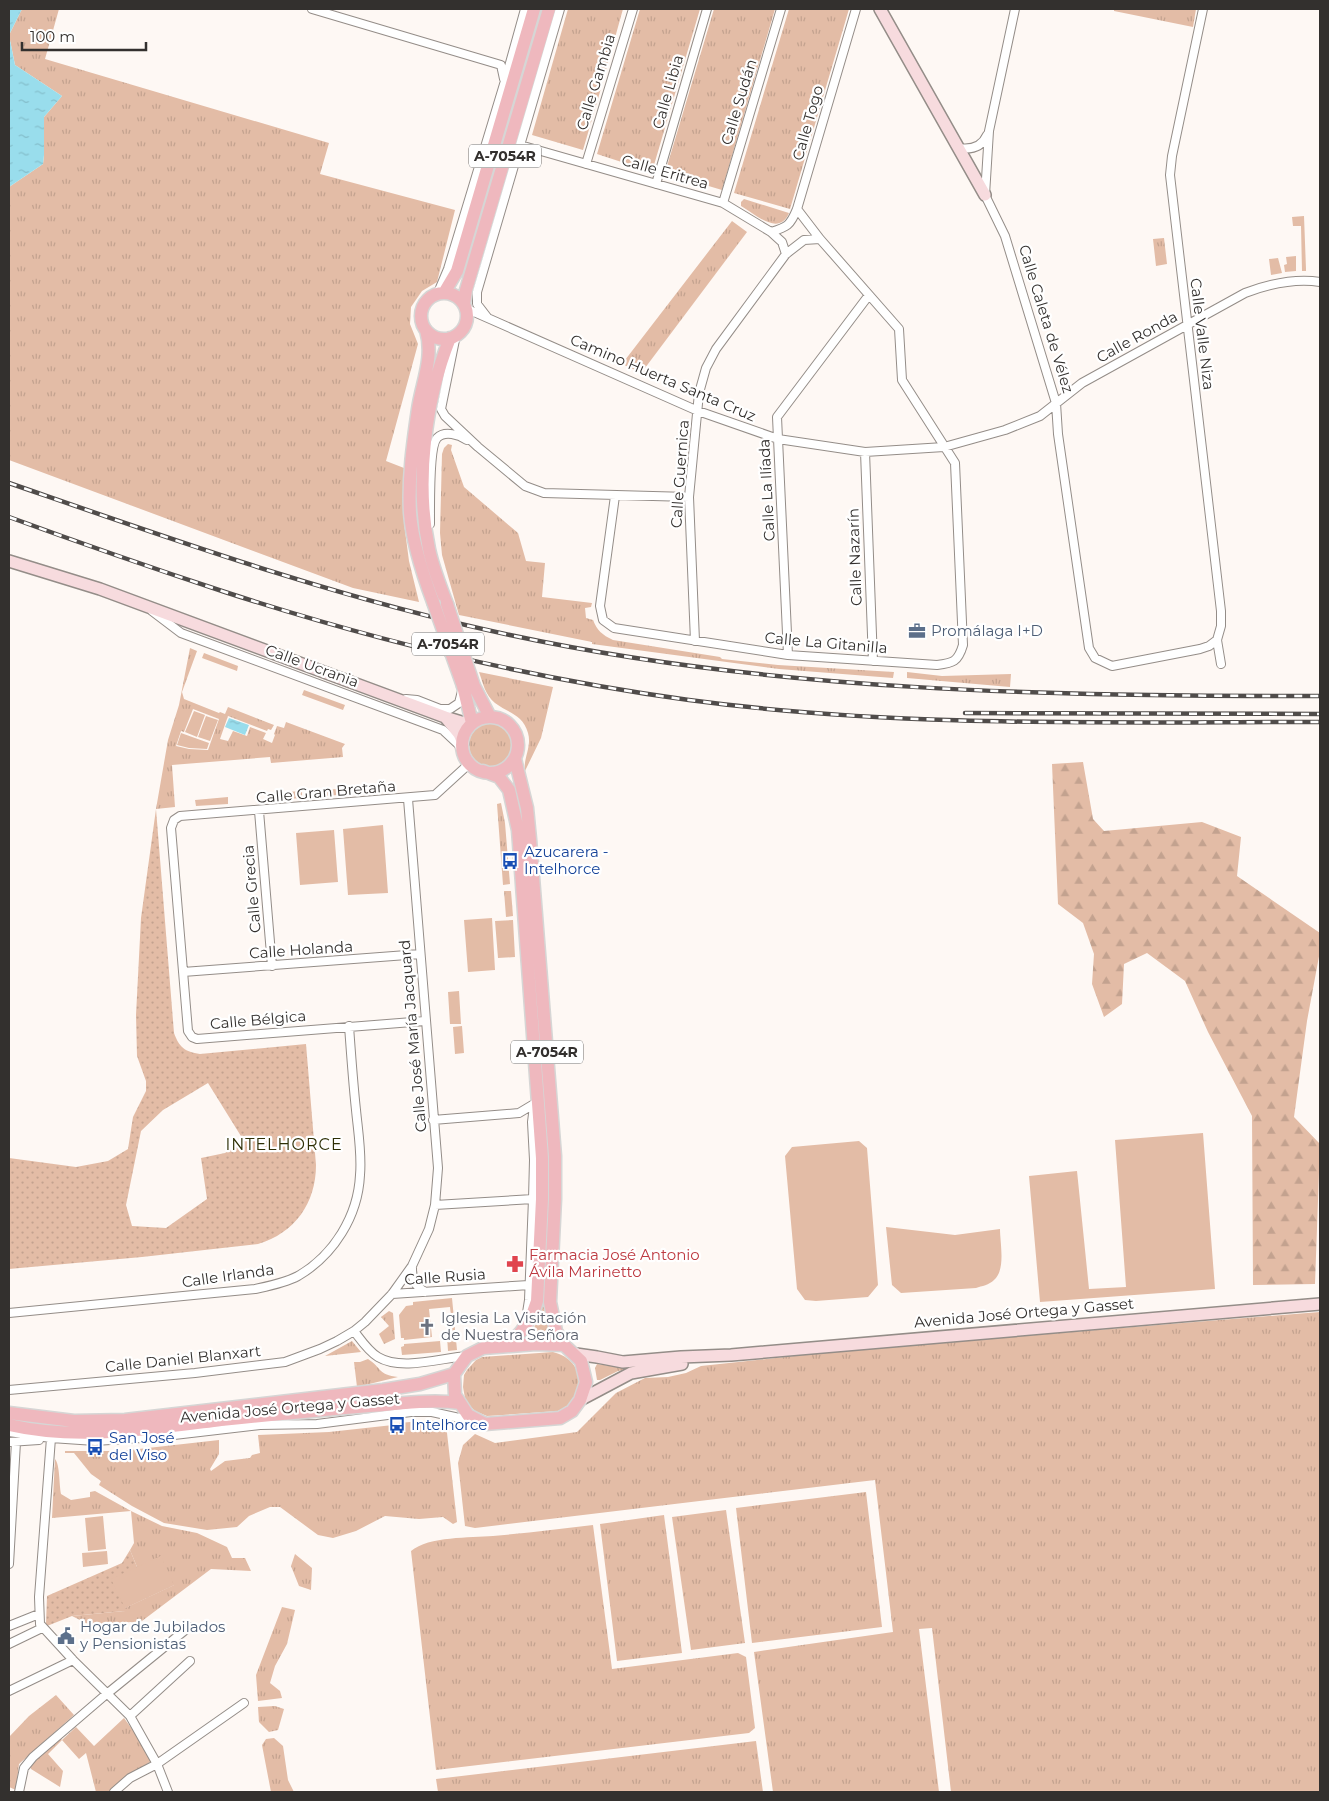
<svg xmlns="http://www.w3.org/2000/svg" width="1329" height="1801" font-family="Montserrat,sans-serif">
  <defs>
    <pattern id="grass-tufts" width="24" height="20" patternUnits="userSpaceOnUse" patternTransform="scale(1.25)"><rect width="24" height="20" fill="#e3bca6"/><path d="M3 7l-1-3M5 7V3M7 7l1-3M15 17l-1-3M17 17v-4M19 17l1-3" fill="none" stroke="#c3a28f"/></pattern>
    <pattern id="forest-firs" width="22" height="20" patternUnits="userSpaceOnUse" patternTransform="scale(1.25)"><rect width="22" height="20" fill="#e3bca6"/><path d="M5 1l3.5 6h-7zM16 11l3.5 6h-7z" fill="#c3a28f"/></pattern>
    <pattern id="park-dots" width="8" height="8" patternUnits="userSpaceOnUse" patternTransform="scale(1.25)"><rect width="8" height="8" fill="#e3bca6"/><path d="M2 2h.1M6 6h.1" fill="none" stroke="#c3a28f" stroke-width="1.8" stroke-linecap="round"/></pattern>
    <pattern id="water-ripples" width="26" height="14" patternUnits="userSpaceOnUse" patternTransform="scale(1.25)"><rect width="26" height="14" fill="#99ddec"/><path d="M2 4q2-2 4 0t4 0M15 11q2-2 4 0t4 0" fill="none" stroke="#84becb"/></pattern>
  </defs>
  <rect width="100%" height="100%" fill="#fef8f4"/>
  <!-- grass -->
  <path fill="url(#grass-tufts)" fill-rule="evenodd" d="M 22,9 L 59,9 L 45,59 L 329,143 L 320,174 L 455,210 L 437,282 L 422,291 L 411,307 L 410,324 L 418,344 L 386,461 L 404,468 L 404,523 L 409,561 L 419,602 L 353,588 L 9,460 L 9,187 L 43,164 L 44,155 L 44,117 L 62,96 L 15,65 L 9,35 Z
    M 568,9 L 623,9 L 606,70 L 599,68 L 595,82 L 602,85 L 583,150 L 532,135 Z
    M 640,9 L 700,9 L 654,165 L 652,169 L 649,171 L 597,154 Z
    M 714,9 L 775,9 L 722,190 L 665,173 Z
    M 789,9 L 849,9 L 790,209 L 734,193 Z
    M 1114,9 L 1196,9 L 1193,27 L 1114,11 Z
    M 744,199 L 789,213 C 779,237 755,214 741,206 L 741,202 Z
    M 732,221 L 747,232 L 645,368 L 643,370 L 654,375 L 653,378 L 622,364 Z
    M 1164,238 L 1167,264 L 1156,266 L 1153,239 Z
    M 448,444 L 452,445 L 451,450 L 464,487 L 518,533 L 526,561 L 545,563 L 542,597 L 592,603 L 591,607 L 585,608 L 586,618 L 593,620 C 597,630 602,635 613,640 L 720,657 L 722,659 L 778,665 L 894,672 L 893,678 L 779,669 L 592,644 L 592,642 L 459,615 L 442,555 L 440,533 L 442,454 L 444,448 Z
    M 190,648 L 197,651 L 182,692 L 184,699 L 219,713 L 220,712 L 225,714 L 228,707 L 274,725 L 271,730 L 268,729 L 267,731 L 228,716 L 220,739 L 228,741 L 233,731 L 247,736 L 250,727 L 266,733 L 263,739 L 272,743 L 275,735 L 274,734 L 277,726 L 284,728 L 286,722 L 345,744 L 342,748 L 343,757 L 271,763 L 270,757 L 172,765 L 175,807 L 156,809 L 168,740 L 179,705 ZM 193,709 L 219,719 L 208,750 L 189,749 L 176,746 L 181,731 L 184,732 Z
    M 479,672 L 553,687 L 541,738 L 525,771 C 523,758 532,747 528,733 C 523,714 508,713 495,703 C 485,695 483,683 479,672 Z
    M 907,672 L 942,676 L 1011,674 L 1010,687 L 907,678 Z
    M469 745a22 22 0 1 1 44 0a22 22 0 1 1-44 0Z
    M 501,803 L 505,823 L 510,884 L 503,885 L 497,804 Z
    M 504,891 L 511,891 L 513,916 L 506,917 Z
    M 542,1304 L 545,1305 L 545,1318 L 552,1334 L 530,1334 L 539,1319 Z
    M 389,1311 L 393,1313 L 395,1339 L 384,1344 L 379,1334 L 389,1326 L 381,1317 Z
    M 1320,1312 L 1320,1792 L 951,1792 L 932,1628 L 919,1629 L 939,1792 L 773,1792 L 754,1652 L 893,1632 L 875,1480 L 475,1528 L 465,1526 L 458,1463 L 463,1445 L 475,1434 L 495,1443 L 577,1432 L 616,1393 L 645,1378 L 668,1377 L 686,1373 L 701,1366 L 849,1350 Z
    M 352,1341 L 361,1352 L 325,1356 Z
    M 553,1352 C 586,1360 588,1398 558,1411 L 487,1416 L 475,1411 L 470,1406 L 465,1398 L 463,1387 L 464,1375 L 467,1370 L 476,1360 L 482,1357 Z
    M 368,1359 C 382,1368 378,1375 398,1377 L 357,1387 L 354,1362 L 360,1362 Z
    M 671,1360 L 618,1371 L 600,1380 L 597,1380 L 595,1368 L 597,1364 L 618,1367 Z
    M 432,1420 L 446,1424 L 457,1522 L 453,1524 L 443,1517 L 419,1519 L 385,1516 L 356,1531 L 333,1538 L 318,1535 L 280,1507 L 270,1507 L 249,1516 L 237,1527 L 207,1530 L 164,1523 L 132,1506 L 99,1485 L 101,1481 L 91,1474 L 74,1453 L 65,1453 L 65,1451 L 121,1451 L 219,1440 L 219,1454 L 210,1469 L 211,1471 L 225,1461 L 250,1458 L 252,1455 L 260,1453 L 258,1435 L 329,1432 L 393,1425 L 394,1427 L 399,1426 L 399,1423 Z
    M 55,1459 C 60,1465 59,1484 61,1494 L 71,1500 L 90,1497 L 90,1492 L 95,1491 L 131,1511 L 162,1526 L 197,1533 L 227,1547 L 232,1558 L 245,1558 L 251,1571 L 211,1569 L 138,1624 L 131,1622 L 90,1625 L 72,1616 L 125,1611 L 125,1608 L 174,1585 L 137,1567 L 130,1550 L 134,1543 L 131,1511 L 52,1518 Z
    M 866,1492 L 882,1627 L 752,1643 L 736,1508 Z
    M 726,1510 L 745,1643 L 691,1650 L 672,1517 Z
    M 664,1515 L 682,1653 L 617,1661 L 600,1524 Z
    M 593,1525 L 612,1669 L 738,1653 L 746,1657 L 755,1728 L 749,1733 L 436,1770 L 411,1551 C 429,1536 470,1538 493,1536 C 526,1533 560,1529 593,1525 Z
    M 295,1554 L 312,1568 L 311,1590 L 299,1586 L 291,1566 Z
    M 282,1607 L 295,1610 L 287,1644 L 275,1666 L 270,1683 L 280,1691 L 282,1698 L 258,1701 L 256,1675 Z
    M 56,1695 L 74,1715 L 19,1764 L 16,1790 L 9,1787 L 9,1737 L 29,1716 Z
    M 275,1706 L 284,1709 L 278,1730 L 269,1732 L 259,1722 L 258,1707 Z
    M 124,1718 L 137,1736 L 151,1761 L 109,1792 L 96,1792 L 86,1753 L 79,1759 L 62,1740 L 48,1754 L 63,1771 L 60,1787 L 31,1769 L 30,1764 L 59,1737 L 62,1740 L 76,1727 L 94,1746 Z
    M 274,1738 L 283,1746 L 288,1780 L 294,1792 L 271,1792 L 262,1745 L 266,1739 Z
    M 756,1741 L 763,1792 L 438,1792 L 436,1779 Z"/>
  <!-- forest -->
  <path fill="url(#forest-firs)" d="M 1083,762 L 1093,819 L 1104,831 L 1202,822 L 1241,837 L 1237,876 L 1320,933 L 1320,951 L 1307,1021 L 1294,1117 L 1320,1144 L 1315,1284 L 1253,1285 L 1252,1116 L 1208,1032 L 1185,981 L 1147,953 L 1124,964 L 1122,1004 L 1104,1017 L 1092,984 L 1094,954 L 1083,923 L 1058,904 L 1052,764 Z"/>
  <!-- park -->
  <path fill="url(#park-dots)" fill-rule="evenodd" d="M 156,809 L 174,1033 C 179,1047 185,1052 200,1054 L 306,1044 L 316,1165 C 316,1203 295,1233 258,1244 L 142,1257 L 9,1269 L 9,1158 L 76,1167 L 108,1161 L 128,1149 L 133,1117 L 146,1091 L 146,1081 L 137,1056 L 136,1015 L 141,918 ZM 208,1083 L 244,1141 L 225,1153 L 201,1158 L 207,1199 L 166,1228 L 132,1226 L 126,1205 L 141,1131 L 163,1110 Z
    M 130,1550 L 137,1567 L 161,1556 L 174,1585 L 125,1608 L 125,1611 L 72,1616 L 47,1626 L 46,1624 L 47,1596 L 122,1563 Z"/>
  <!-- garden -->
  <path fill="#e3bca6" d="M 1304,216 L 1306,269 L 1306,271 L 1302,271 L 1301,226 L 1293,226 L 1292,217 Z
    M 1296,256 L 1296,271 L 1285,272 L 1284,265 L 1287,264 L 1286,257 Z
    M 1278,258 L 1282,273 L 1271,275 L 1269,259 Z
    M 204,653 L 238,666 L 237,671 L 202,658 Z
    M 304,690 L 345,705 L 343,710 L 302,695 Z
    M 194,711 L 205,715 L 197,737 L 185,732 Z
    M 206,716 L 218,720 L 210,741 L 198,737 Z
    M 181,733 L 209,743 L 207,749 L 189,748 L 177,745 Z
    M 337,789 L 338,795 L 310,797 L 310,791 Z
    M 302,791 L 302,798 L 273,800 L 272,793 Z
    M 228,797 L 228,804 L 196,806 L 195,800 Z
    M 383,825 L 388,893 L 348,895 L 343,829 Z
    M 334,830 L 338,882 L 300,885 L 296,833 Z
    M 492,918 L 495,970 L 468,972 L 464,920 Z
    M 513,920 L 515,957 L 498,958 L 495,921 Z
    M 459,991 L 461,1024 L 450,1024 L 448,992 Z
    M 462,1026 L 464,1053 L 455,1054 L 453,1027 Z
    M 1203,1133 L 1215,1289 L 1040,1302 L 1029,1176 L 1077,1171 L 1089,1289 L 1126,1287 L 1115,1140 Z
    M 859,1141 L 867,1148 L 878,1285 L 868,1297 L 816,1301 L 805,1300 L 797,1289 L 785,1156 L 792,1147 Z
    M 886,1227 L 955,1235 L 1000,1229 C 1000,1243 1006,1270 994,1280 C 989,1285 982,1286 976,1288 L 901,1293 L 892,1285 Z
    M 452,1298 L 457,1350 L 448,1351 L 447,1336 L 453,1335 L 450,1307 L 429,1309 L 432,1337 L 404,1340 L 404,1338 L 401,1338 L 399,1315 L 406,1306 L 413,1305 L 413,1302 Z
    M 440,1341 L 441,1352 L 402,1355 L 401,1347 L 404,1346 L 404,1344 Z
    M 103,1516 L 106,1549 L 88,1551 L 85,1518 Z
    M 107,1551 L 108,1564 L 83,1567 L 82,1553 Z
    M 161,1556 L 174,1585 L 125,1608 L 111,1579 Z"/>
  <!-- water -->
  <path fill="url(#water-ripples)" d="M 9,9 L 22,9 L 9,35 Z
    M 9,35 L 15,65 L 62,96 L 44,117 L 44,155 L 43,164 L 9,187 Z
    M 229,718 L 249,725 L 245,735 L 225,727 Z"/>
  <g fill="none" stroke-linecap="round" stroke-linejoin="round">
    <!-- street casing -->
    <g stroke="#948d88" stroke-width="10">
      <path id="street" d="M 312,9 L 501,65 L 504,79
        M 1015,9 L 989,131 L 985,195 L 1005,236 L 1056,403 L 1058,434 L 1089,648 L 1095,658 L 1112,666 L 1200,649 L 1209,646 L 1217,640
        M 1203,9 L 1172,156 L 1170,175 L 1221,611 L 1221,626 L 1217,640 L 1221,664
        M 520,145 L 723,203 L 771,232 L 782,242 L 786,254
        M 958,148 C 971,150 982,147 987,135
        M 586,164 L 633,9
        M 656,184 L 707,9
        M 723,203 L 781,9
        M 797,209 L 820,239
        M 771,232 C 787,227 790,226 797,209 L 856,9
        M 437,295 L 448,269 L 505,81 L 525,9
        M 465,308 L 698,411 L 778,439 L 865,452 L 944,447 L 1005,430 L 1040,416 L 1082,383 L 1245,293 C 1269,284 1295,278 1320,282
        M 487,317 L 477,304 L 477,292 L 560,9
        M 456,335 L 441,409 L 445,416 L 478,447 L 525,486 L 544,493 L 689,497
        M 865,452 L 873,661
        M 615,496 L 600,606 L 603,620 L 614,628 L 788,655 L 937,665 C 953,663 958,662 963,645 L 955,463 L 902,380 L 899,329 L 820,239 L 804,240 L 786,254 L 716,349 L 706,368 L 699,393 L 689,497 L 695,641
        M 430,524 C 430,509 429,447 437,438 C 445,430 459,435 467,440
        M 152,611 L 181,633 L 443,730 L 458,744 L 464,754
        M 788,655 L 777,417 L 869,295
        M 406,699 L 417,700 L 440,709 L 450,709 L 459,703 L 462,691
        M 259,811 L 272,966
        M 183,972 L 420,954
        M 425,1021 L 197,1039 L 192,1037 L 188,1031 L 171,828 L 174,820 L 180,816 L 435,795 L 470,763
        M 433,1120 L 519,1113 L 534,1104
        M 435,1205 L 533,1199
        M 412,1268 C 412,1280 415,1286 425,1292
        M 392,1294 L 529,1285
        M 9,1313 L 255,1289 C 269,1286 285,1283 298,1276 C 334,1255 358,1216 360,1175 C 362,1154 358,1131 356,1110 C 353,1082 351,1054 349,1026
        M 526,1319 L 529,1300 L 533,1199 L 534,1160 L 532,1122 L 534,1106
        M 354,1331 C 361,1340 368,1351 378,1357 C 401,1371 441,1358 467,1356
        M 9,1390 L 195,1373 L 285,1362 L 320,1349 L 337,1341 L 354,1331 L 365,1322 L 392,1294 L 412,1266 L 429,1229 L 435,1205 L 438,1168 L 408,799
        M 9,1432 L 51,1438 L 95,1441 L 157,1437 L 260,1425 L 317,1424 L 411,1412 L 432,1412 L 473,1421
        M 51,1438 L 39,1597 L 40,1624 L 73,1660 L 130,1716 L 157,1764 L 168,1792
        M 9,1442 L 39,1440
        M 9,1564 L 16,1442
        M 9,1626 L 39,1614
        M 9,1644 L 42,1628
        M 9,1691 L 73,1660
        M 130,1716 L 190,1661
        M 19,1792 L 24,1768 L 33,1757 L 103,1697 L 189,1627
        M 114,1792 L 130,1778 L 157,1764 L 244,1703"/>
    </g>
    <!-- secondary casing -->
    <g stroke="#948d88" stroke-width="14">
      <path id="secondary" d="M 880,9 L 985,195
        M 9,561 L 100,589 L 445,717 L 471,725
        M 445,717 L 459,734 L 463,743
        M 576,1354 L 597,1357 L 623,1362 L 681,1357 L 731,1355 L 1320,1304
        M 580,1400 L 631,1373 L 682,1364"/>
    </g>
    <!-- primary casing -->
    <g stroke="#d6d6d5" stroke-width="15">
      <path id="primary" d="M 444,293 L 457,271 L 534,9
        M421 316a23 23 0 1 1 46 0a23 23 0 1 1-46 0Z
        M 464,304 L 466,290 L 549,9
        M 426,330 C 434,358 422,382 418,409 C 413,443 408,478 410,513 C 412,541 423,575 433,602
        M 447,604 C 440,586 433,568 429,549 C 415,483 425,400 450,338
        M 463,686 L 472,723
        M 474,686 L 490,717
        M462 745a28 28 0 1 1 56 0a28 28 0 1 1-56 0Z
        M 515,759 L 527,808 L 530,839 L 555,1156 L 555,1199 L 550,1302 L 556,1331 L 564,1345 L 581,1361 L 586,1382 L 580,1400 L 572,1411 L 560,1418 L 485,1424 L 468,1415 L 455,1395 L 454,1374 L 467,1356 L 483,1348 L 536,1344 L 564,1345
        M 483,771 L 499,777 L 509,790 L 518,830 L 542,1158 L 542,1199 L 537,1301 C 532,1319 522,1333 508,1345
        M 9,1413 L 74,1421 L 125,1420 L 383,1390 L 420,1384 L 454,1374
        M 9,1425 C 78,1441 151,1429 221,1420 C 270,1415 320,1410 369,1406 C 399,1404 430,1399 460,1403"/>
    </g>
    <!-- street -->
    <use href="#street" stroke="#fff" stroke-width="8"/>
    <!-- secondary -->
    <use href="#secondary" stroke="#f7dbde" stroke-width="11"/>
    <!-- primary -->
    <use href="#primary" stroke="#efb8be" stroke-width="12"/>
    <!-- rail casing -->
    <g stroke="#504c4a" stroke-width="4.5">
      <path id="rail" d="M 9,483 C 174,540 339,599 510,635 C 776,692 1050,696 1320,696
        M 9,517 C 80,543 152,568 225,592 C 373,640 534,679 689,700 C 898,728 1110,722 1320,722
        M 965,713 L 1320,714"/>
    </g>
    <!-- rail -->
    <use href="#rail" stroke="#fff" stroke-width="2.5" stroke-dasharray="8" stroke-linecap="butt"/>
    <!-- primary-bridge casing -->
    <g stroke="#d6d6d5" stroke-width="15" stroke-linecap="butt">
      <path id="primary-bridge" d="M 433,602 L 463,686
        M 447,604 L 474,686"/>
    </g>
    <!-- primary-bridge -->
    <use href="#primary-bridge" stroke="#efb8be" stroke-width="12"/>
  </g>
  <!-- icons -->
  <defs>
    <g id="office-bare" transform="scale(1.35)"><path d="M-6-3h4V-5.5h4V-3h4V5H-6ZM-1-4.5V-3h2v-1.5ZM-6 0V1H6V0Z" fill="#5c6f8a" stroke="#fff" stroke-width="2.5" paint-order="stroke"/></g>
    <g id="bus-bare" transform="scale(1.35)"><path d="M-5-6H5V4H4V6H2V4H-2V6H-4V4H-5ZM-3.5-4V0h7V-4ZM-3.5 1.2v1.5H-2V1.2ZM2 1.2v1.5H3.5V1.2Z" fill="#1a4fb4" stroke="#fff" stroke-width="2.5" paint-order="stroke"/></g>
    <g id="pharmacy-bare" transform="scale(1.35)"><path d="M-2-6h4v4h4v4h-4v4h-4v-4h-4v-4h4Z" fill="#e0444e" stroke="#fff" stroke-width="2.5" paint-order="stroke"/></g>
    <g id="church-bare" transform="scale(1.35)"><path d="M-1.2-6h2.4v3.5h3.3v2.4h-3.3V6h-2.4V-.1h-3.3v-2.4h3.3Z" fill="#6b7280" stroke="#fff" stroke-width="2.5" paint-order="stroke"/></g>
    <g id="civic-bare" transform="scale(1.35)"><path d="M-.6-6.5H3V-4.5H.6V-3L4-1V1h2V6H-6V1h2V-1L-.6-3ZM-1.2 2.5V6h2.4V2.5Z" fill="#5c6f8a" stroke="#fff" stroke-width="2.5" paint-order="stroke"/></g>
  </defs>
  <g fill-rule="evenodd">
    <use href="#office-bare" x="917" y="631"/>
    <use href="#bus-bare" x="510" y="861"/>
    <use href="#pharmacy-bare" x="515" y="1264"/>
    <use href="#church-bare" x="427" y="1327"/>
    <use href="#bus-bare" x="397" y="1425"/>
    <use href="#bus-bare" x="95" y="1447"/>
    <use href="#civic-bare" x="66" y="1636"/>
  </g>
  <g text-anchor="middle" stroke-width="4.5" stroke-linejoin="round" paint-order="stroke">
    <!-- shield labels -->
    <g fill="#fff" stroke="#706e6d" stroke-width="1">
      <rect x="469" y="144.5" width="72" height="23" rx="4"/>
      <rect x="412" y="632.5" width="72" height="23" rx="4"/>
      <rect x="511" y="1040.5" width="72" height="23" rx="4"/>
    </g>
    <g font-size="14" font-weight="bold" fill="#33302e">
      <text x="505" y="161">A-7054R</text>
      <text x="448" y="649">A-7054R</text>
      <text x="547" y="1057">A-7054R</text>
    </g>
    <!-- street labels -->
    <g font-size="15" fill="#33302e" stroke="#fff">
      <text transform="translate(596 82) rotate(-73)" y="5">Calle Gambia</text>
      <text transform="translate(668 92) rotate(-74)" y="5">Calle Libia</text>
      <text transform="translate(739 102) rotate(-73)" y="5">Calle Sudán</text>
      <text transform="translate(808 123) rotate(-74)" y="5">Calle Togo</text>
      <text transform="translate(665 172) rotate(16)" y="5">Calle Eritrea</text>
      <text transform="translate(1046 319) rotate(73)" y="5">Calle Caleta de Vélez</text>
      <text transform="translate(1202 334) rotate(83)" y="5">Calle Valle Niza</text>
      <text transform="translate(1137 337) rotate(-29)" y="5">Calle Ronda</text>
      <text transform="translate(663 378) rotate(23)" y="5">Camino Huerta Santa Cruz</text>
      <text transform="translate(680 474) rotate(-86)" y="5">Calle Guernica</text>
      <text transform="translate(767 490) rotate(-93)" y="5">Calle La Ilíada</text>
      <text transform="translate(855 557) rotate(-92)" y="5">Calle Nazarín</text>
      <text transform="translate(826 643) rotate(5)" y="5">Calle La Gitanilla</text>
      <text transform="translate(312 666) rotate(20)" y="5">Calle Ucrania</text>
      <text transform="translate(326 792) rotate(-5)" y="5">Calle Gran Bretaña</text>
      <text transform="translate(252 889) rotate(-95)" y="5">Calle Grecia</text>
      <text transform="translate(301 950) rotate(-4)" y="5">Calle Holanda</text>
      <text transform="translate(258 1020) rotate(-5)" y="5">Calle Bélgica</text>
      <text transform="translate(413 1036) rotate(-95)" y="5">Calle José María Jacquard</text>
      <text transform="translate(228 1276) rotate(-8)" y="5">Calle Irlanda</text>
      <text transform="translate(445 1277) rotate(-4)" y="5">Calle Rusia</text>
      <text transform="translate(1024 1313) rotate(-5)" y="5">Avenida José Ortega y Gasset</text>
      <text transform="translate(183 1359) rotate(-6)" y="5">Calle Daniel Blanxart</text>
      <text transform="translate(290 1408) rotate(-5)" y="5">Avenida José Ortega y Gasset</text>
    </g>
    <!-- service labels -->
    <g font-size="15" fill="#4e5e75" stroke="#fff" text-anchor="start">
      <text x="931" y="636">Promálaga I+D</text>
      <text x="80" y="1632">Hogar de Jubilados<tspan x="80" dy="17">y Pensionistas</tspan></text>
    </g>
    <!-- transit labels -->
    <g font-size="15" fill="#164399" stroke="#fff" text-anchor="start">
      <text x="524" y="857">Azucarera -<tspan x="524" dy="17">Intelhorce</tspan></text>
      <text x="411" y="1430">Intelhorce</text>
      <text x="109" y="1443">San José<tspan x="109" dy="17">del Viso</tspan></text>
    </g>
    <!-- health labels -->
    <g font-size="15" fill="#be3a42" stroke="#fff" text-anchor="start">
      <text x="529" y="1260">Farmacia José Antonio<tspan x="529" dy="17">Ávila Marinetto</tspan></text>
    </g>
    <!-- worship labels -->
    <g font-size="15" fill="#5b616d" stroke="#fff" text-anchor="start">
      <text x="441" y="1323">Iglesia La Visitación<tspan x="441" dy="17">de Nuestra Señora</tspan></text>
    </g>
    <!-- neighbourhood labels -->
    <g font-size="16" letter-spacing="1" fill="#2e2f05" stroke="#fff">
      <text x="284" y="1150">INTELHORCE</text>
    </g>
  </g>
  <!-- border -->
  <rect width="1329" height="1801" fill="none" stroke="#33302e" stroke-width="20"/>
  <!-- scale -->
  <path d="M22 42v8h124v-8" fill="none" stroke="#33302e" stroke-width="2.5"/>
  <text x="30" y="42" font-size="15" fill="#33302e" stroke="#ffffff" stroke-width="4" paint-order="stroke">100 m</text>
</svg>
